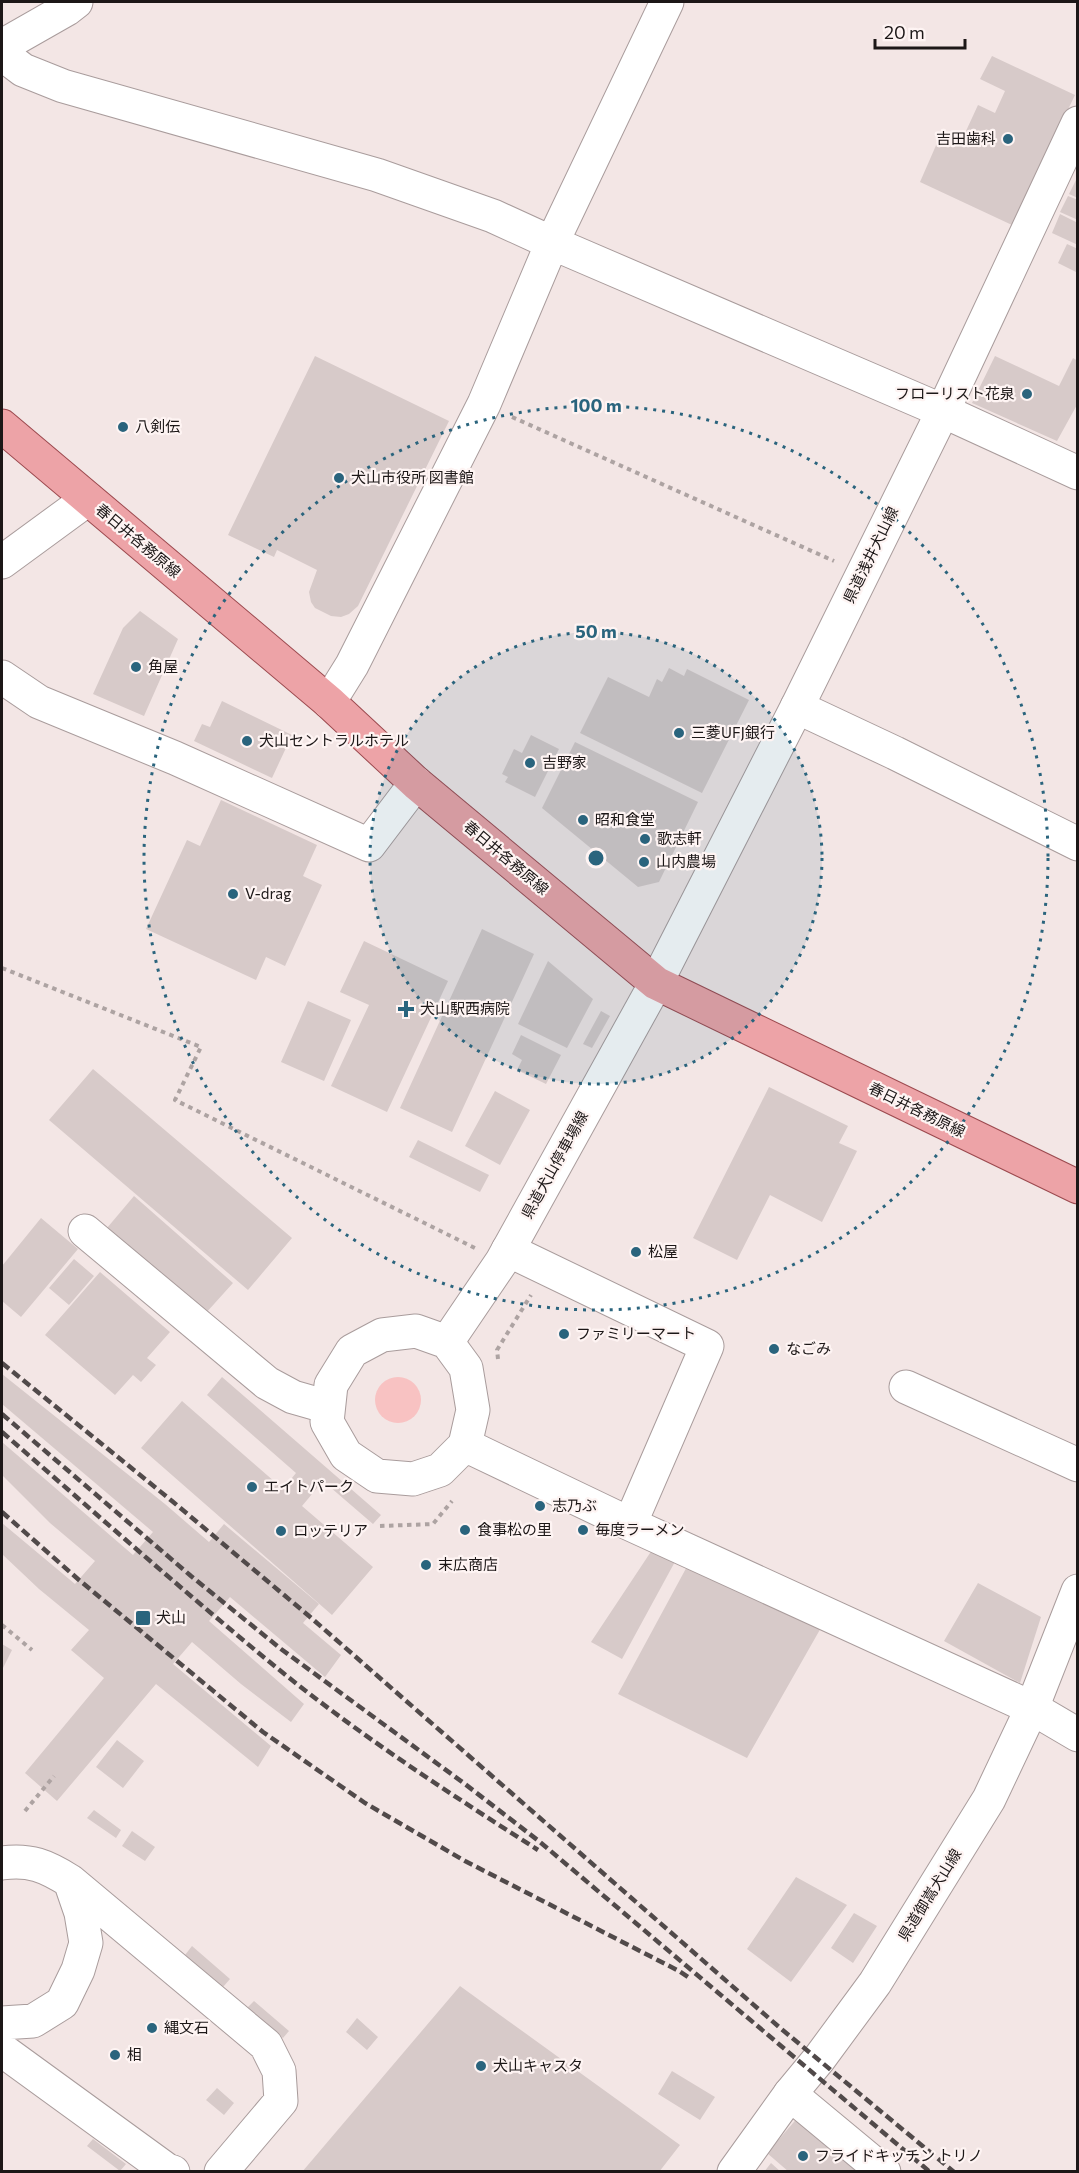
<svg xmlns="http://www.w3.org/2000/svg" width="1079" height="2173" font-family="Commissioner,'Noto Sans JP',sans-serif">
  <rect width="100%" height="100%" fill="#f3e6e5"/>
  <!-- green -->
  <path fill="#f8c2c2" d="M375 1400a23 23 0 1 1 46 0a23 23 0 1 1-46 0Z"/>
  <!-- building -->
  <path fill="#d7cac9" d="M 992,56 L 1075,95 L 1012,225 L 920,182 L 941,134 L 960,144 L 978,105 L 995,113 L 1005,91 L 980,79 Z
    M 1078,176 L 1078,198 L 1069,194 Z
    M 1068,196 L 1078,200 L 1078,220 L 1060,212 Z
    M 1060,214 L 1078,223 L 1078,245 L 1052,233 Z
    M 1067,244 L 1078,249 L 1078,273 L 1058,263 Z
    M 315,356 L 449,421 L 358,606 L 349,614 L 341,617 L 331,616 L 315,608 L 311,602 L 309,592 L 317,570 L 277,550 L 274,557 L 228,535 Z
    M 995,356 L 1059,386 L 1073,358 L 1078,361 L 1078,403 L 1057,441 L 972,403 Z
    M 140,611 L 178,639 L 144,716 L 93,694 L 123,628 Z
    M 669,668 L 684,676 L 687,669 L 749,700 L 702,793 L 580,733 L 608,677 L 649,697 L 657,679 L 662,682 Z
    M 222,701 L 292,735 L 272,778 L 194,741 L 202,724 L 210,727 Z
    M 531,735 L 559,749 L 535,797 L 505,782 L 508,777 L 502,774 L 514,749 L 522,753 Z
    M 575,742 L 698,802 L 659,882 L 638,887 L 542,808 Z
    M 221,800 L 317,845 L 303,876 L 322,885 L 285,966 L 266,957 L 256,980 L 146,929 L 187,840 L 200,846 Z
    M 482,929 L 534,954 L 452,1132 L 400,1108 Z
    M 364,941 L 448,981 L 387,1112 L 331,1086 L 369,1005 L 340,992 Z
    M 548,961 L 593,999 L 567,1048 L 518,1024 Z
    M 308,1001 L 351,1020 L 324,1081 L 281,1062 Z
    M 601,1011 L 610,1016 L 592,1048 L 583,1044 Z
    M 521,1035 L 561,1055 L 546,1084 L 517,1070 L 522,1060 L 512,1054 Z
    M 93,1069 L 292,1238 L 248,1290 L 49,1120 Z
    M 769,1087 L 848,1126 L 839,1143 L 857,1151 L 822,1222 L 770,1195 L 737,1260 L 693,1238 Z
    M 495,1091 L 530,1110 L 500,1165 L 465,1146 Z
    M 418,1140 L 489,1175 L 480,1192 L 409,1157 Z
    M 134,1196 L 233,1283 L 205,1314 L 107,1228 Z
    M 41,1218 L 78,1249 L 21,1317 L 2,1301 L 2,1266 Z
    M 74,1259 L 94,1276 L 69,1305 L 49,1288 Z
    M 100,1272 L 170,1332 L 147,1358 L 156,1365 L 141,1382 L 133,1375 L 115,1395 L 45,1335 Z
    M 2,1374 L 165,1504 L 209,1542 L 224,1524 L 319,1604 L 303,1623 L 341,1655 L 325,1677 L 230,1597 L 209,1621 L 304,1704 L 291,1722 L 241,1684 L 192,1642 L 173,1664 L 271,1746 L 258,1767 L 156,1684 L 57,1801 L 25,1773 L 104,1678 L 71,1650 L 89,1630 L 39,1589 L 2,1554 L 2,1523 L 75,1584 L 95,1561 L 50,1523 L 2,1475 L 2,1442 L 133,1555 L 153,1532 L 2,1404 Z
    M 222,1377 L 381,1515 L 373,1524 L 323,1481 L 302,1506 L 373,1567 L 332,1615 L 141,1448 L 182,1401 L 283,1489 L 296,1473 L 207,1395 Z
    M 654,1547 L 677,1558 L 622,1659 L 591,1642 Z
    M 690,1561 L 822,1626 L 747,1758 L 618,1694 Z
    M 978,1583 L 1041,1617 L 1020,1683 L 944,1641 Z
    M 2,1644 L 12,1650 L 2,1670 Z
    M 117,1740 L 144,1761 L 123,1788 L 96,1767 Z
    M 94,1810 L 121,1830 L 116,1838 L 87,1818 Z
    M 132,1831 L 155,1847 L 145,1861 L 122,1846 Z
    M 796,1877 L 847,1905 L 791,1982 L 747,1949 Z
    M 854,1913 L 877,1926 L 853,1963 L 831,1948 Z
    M 192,1946 L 230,1979 L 223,1987 L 185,1955 Z
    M 460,1986 L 680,2145 L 659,2172 L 302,2172 Z
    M 254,2001 L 289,2031 L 283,2038 L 247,2008 Z
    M 357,2018 L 378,2037 L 367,2050 L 346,2032 Z
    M 672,2071 L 715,2097 L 700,2120 L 658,2094 Z
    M 217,2088 L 234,2103 L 224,2115 L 206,2100 Z
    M 800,2115 L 859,2172 L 789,2172 L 767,2153 Z
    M 93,2139 L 126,2164 L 120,2171 L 87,2146 Z
    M 771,2163 L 781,2172 L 764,2172 Z"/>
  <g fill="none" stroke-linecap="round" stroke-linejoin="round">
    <!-- street casing -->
    <g stroke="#a99c9c" stroke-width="35">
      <path id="street" d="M 2,46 L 67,9 L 76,2
        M 2,54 L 23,70 L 63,86 L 377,175 L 493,216 L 552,243 L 943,411 L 1078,473
        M 2,562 L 88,499
        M 2,677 L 39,702 L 175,758 L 369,845 L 416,783
        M 329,702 L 352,665 L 484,404 L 552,243 L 667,2
        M 797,707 L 895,753 L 1078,844
        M 85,1231 L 267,1383 L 293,1397 L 328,1407
        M 508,1250 L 707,1346 L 630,1524
        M 416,1331 L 447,1342 L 466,1368 L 473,1410 L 465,1445 L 440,1470 L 413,1479 L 377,1476 L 346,1455 L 327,1422 L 331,1385 L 352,1351 L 382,1335 Z
        M 906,1387 L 1078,1465
        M 465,1445 L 630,1524 L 1032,1708 L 1078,1735
        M 2,1863 C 30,1859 46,1866 70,1881 L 266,2045 L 279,2071 L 281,2101 L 221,2172
        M 2,2023 L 33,2021 L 62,2003 L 78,1970 L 86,1943 L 81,1913 L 70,1881
        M 2,2050 L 167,2170 L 173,2172
        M 790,2094 L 884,2172"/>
    </g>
    <!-- secondary casing -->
    <g stroke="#a99c9c" stroke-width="35">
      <path id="secondary" d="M 447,1342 L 502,1261 L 656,983 L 797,707 L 943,411 L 1078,123
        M 734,2172 L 790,2094 L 819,2059 L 875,1983 L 989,1799 L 1032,1708 L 1078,1591"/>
    </g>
    <!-- primary casing -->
    <g stroke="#9c4a4f" stroke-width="35">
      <path id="primary" d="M 2,426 L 329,702 L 416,783 L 656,983 L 1078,1187"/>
    </g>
    <!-- path -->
    <path stroke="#ada3a2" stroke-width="4" stroke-dasharray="4.5 4.5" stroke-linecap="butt" d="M 512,417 L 834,561
      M 2,968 L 201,1047 L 175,1100 L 475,1248
      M 498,1359 L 497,1350 L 531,1295
      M 380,1526 L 433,1524 L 452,1501
      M 2,1625 L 32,1650
      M 25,1811 L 54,1776"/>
    <!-- street -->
    <use href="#street" stroke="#fff" stroke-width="33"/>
    <!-- secondary -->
    <use href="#secondary" stroke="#fff" stroke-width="33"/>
    <!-- primary -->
    <use href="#primary" stroke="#eda3a7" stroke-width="33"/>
    <!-- rail -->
    <path stroke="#514a4a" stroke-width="4.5" stroke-dasharray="9 4.5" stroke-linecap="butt" d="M 2,1363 L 172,1501 L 309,1616 L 779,2027 L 954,2172
      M 2,1414 L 191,1576 L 281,1649 L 465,1784 L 540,1842 L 930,2172
      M 2,1432 C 93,1511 184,1592 277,1668 C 359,1735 449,1793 538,1850
      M 2,1512 L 79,1580 L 263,1732 L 365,1803 L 465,1861 L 679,1971 L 691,1979"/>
  </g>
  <!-- distance rings -->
  <circle cx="596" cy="858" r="226" fill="#2a647d" fill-opacity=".12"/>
  <g fill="none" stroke="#2a647d" stroke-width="3" stroke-dasharray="3 6">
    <circle cx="596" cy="858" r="226"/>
    <circle cx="596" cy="858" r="452"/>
  </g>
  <!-- markers -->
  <g fill="#2a647d" stroke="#fef4f3" stroke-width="2">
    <circle cx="1008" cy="139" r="6"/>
    <circle cx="1027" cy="394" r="6"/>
    <circle cx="123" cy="427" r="6"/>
    <circle cx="339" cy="478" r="6"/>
    <circle cx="136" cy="667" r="6"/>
    <circle cx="679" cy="733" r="6"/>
    <circle cx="247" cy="741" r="6"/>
    <circle cx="530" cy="763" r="6"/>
    <circle cx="583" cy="820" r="6"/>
    <circle cx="645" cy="839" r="6"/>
    <circle cx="644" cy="862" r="6"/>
    <circle cx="233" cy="894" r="6"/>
    <path d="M403 1000h6v6h6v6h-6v6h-6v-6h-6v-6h6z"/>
    <circle cx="636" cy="1252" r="6"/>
    <circle cx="564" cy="1334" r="6"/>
    <circle cx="774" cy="1349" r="6"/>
    <circle cx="252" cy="1487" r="6"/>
    <circle cx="540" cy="1506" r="6"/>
    <circle cx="465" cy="1530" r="6"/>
    <circle cx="583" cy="1530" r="6"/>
    <circle cx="281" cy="1531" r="6"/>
    <circle cx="426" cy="1565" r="6"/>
    <rect x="135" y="1610" width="16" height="16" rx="3"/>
    <circle cx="152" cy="2028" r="6"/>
    <circle cx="115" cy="2055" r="6"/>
    <circle cx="481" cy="2066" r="6"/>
    <circle cx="803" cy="2156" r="6"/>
  </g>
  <g text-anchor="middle" stroke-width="4.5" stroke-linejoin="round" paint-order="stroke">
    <!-- poi labels -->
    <g font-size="15" fill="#1c1717" stroke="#fef4f3" text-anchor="start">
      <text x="996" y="144" text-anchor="end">吉田歯科</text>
      <text x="1015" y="399" text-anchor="end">フローリスト花泉</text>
      <text x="135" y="432">八剣伝</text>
      <text x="351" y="483">犬山市役所 図書館</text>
      <text x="148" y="672">角屋</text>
      <text x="691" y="738">三菱UFJ銀行</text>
      <text x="259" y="746">犬山セントラルホテル</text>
      <text x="542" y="768">吉野家</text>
      <text x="595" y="825">昭和食堂</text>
      <text x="657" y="844">歌志軒</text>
      <text x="656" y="867">山内農場</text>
      <text x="245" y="899">V-drag</text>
      <text x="420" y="1014">犬山駅西病院</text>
      <text x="648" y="1257">松屋</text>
      <text x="576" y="1339">ファミリーマート</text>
      <text x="786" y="1354">なごみ</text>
      <text x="264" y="1492">エイトパーク</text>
      <text x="552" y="1511">志乃ぶ</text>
      <text x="477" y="1535">食事松の里</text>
      <text x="595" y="1535">毎度ラーメン</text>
      <text x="293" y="1536">ロッテリア</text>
      <text x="438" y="1570">末広商店</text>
      <text x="156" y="1623">犬山</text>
      <text x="164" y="2033">縄文石</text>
      <text x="127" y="2060">相</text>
      <text x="493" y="2071">犬山キャスタ</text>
      <text x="815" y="2161">フライドキッチン トリノ</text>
    </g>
    <!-- street labels -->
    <g font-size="15" fill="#1c1717" stroke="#fef4f3">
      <text transform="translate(138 541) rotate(40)" y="5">春日井各務原線</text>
      <text transform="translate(871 555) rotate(-64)" y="5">県道浅井犬山線</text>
      <text transform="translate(506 858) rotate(40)" y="5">春日井各務原線</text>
      <text transform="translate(917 1110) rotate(26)" y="5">春日井各務原線</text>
      <text transform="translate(555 1165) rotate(-61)" y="5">県道犬山停車場線</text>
      <text transform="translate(930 1895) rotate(-58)" y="5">県道御嵩犬山線</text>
    </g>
  </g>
  <circle cx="596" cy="858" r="9" fill="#2a647d" stroke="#fef4f3" stroke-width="3"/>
  <g font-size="18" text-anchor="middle" font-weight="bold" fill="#2a647d" stroke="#fef4f3" stroke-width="4.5" stroke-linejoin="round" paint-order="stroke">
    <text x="596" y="412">100 m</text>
    <text x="596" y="638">50 m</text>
  </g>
  <!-- border -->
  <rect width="1079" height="2173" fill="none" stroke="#1c1717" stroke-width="6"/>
  <!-- scale -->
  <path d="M875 39v9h90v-9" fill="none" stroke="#1c1717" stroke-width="3"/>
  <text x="884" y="39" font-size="18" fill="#1c1717" stroke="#fef4f3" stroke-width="4.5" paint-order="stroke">20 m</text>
</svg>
